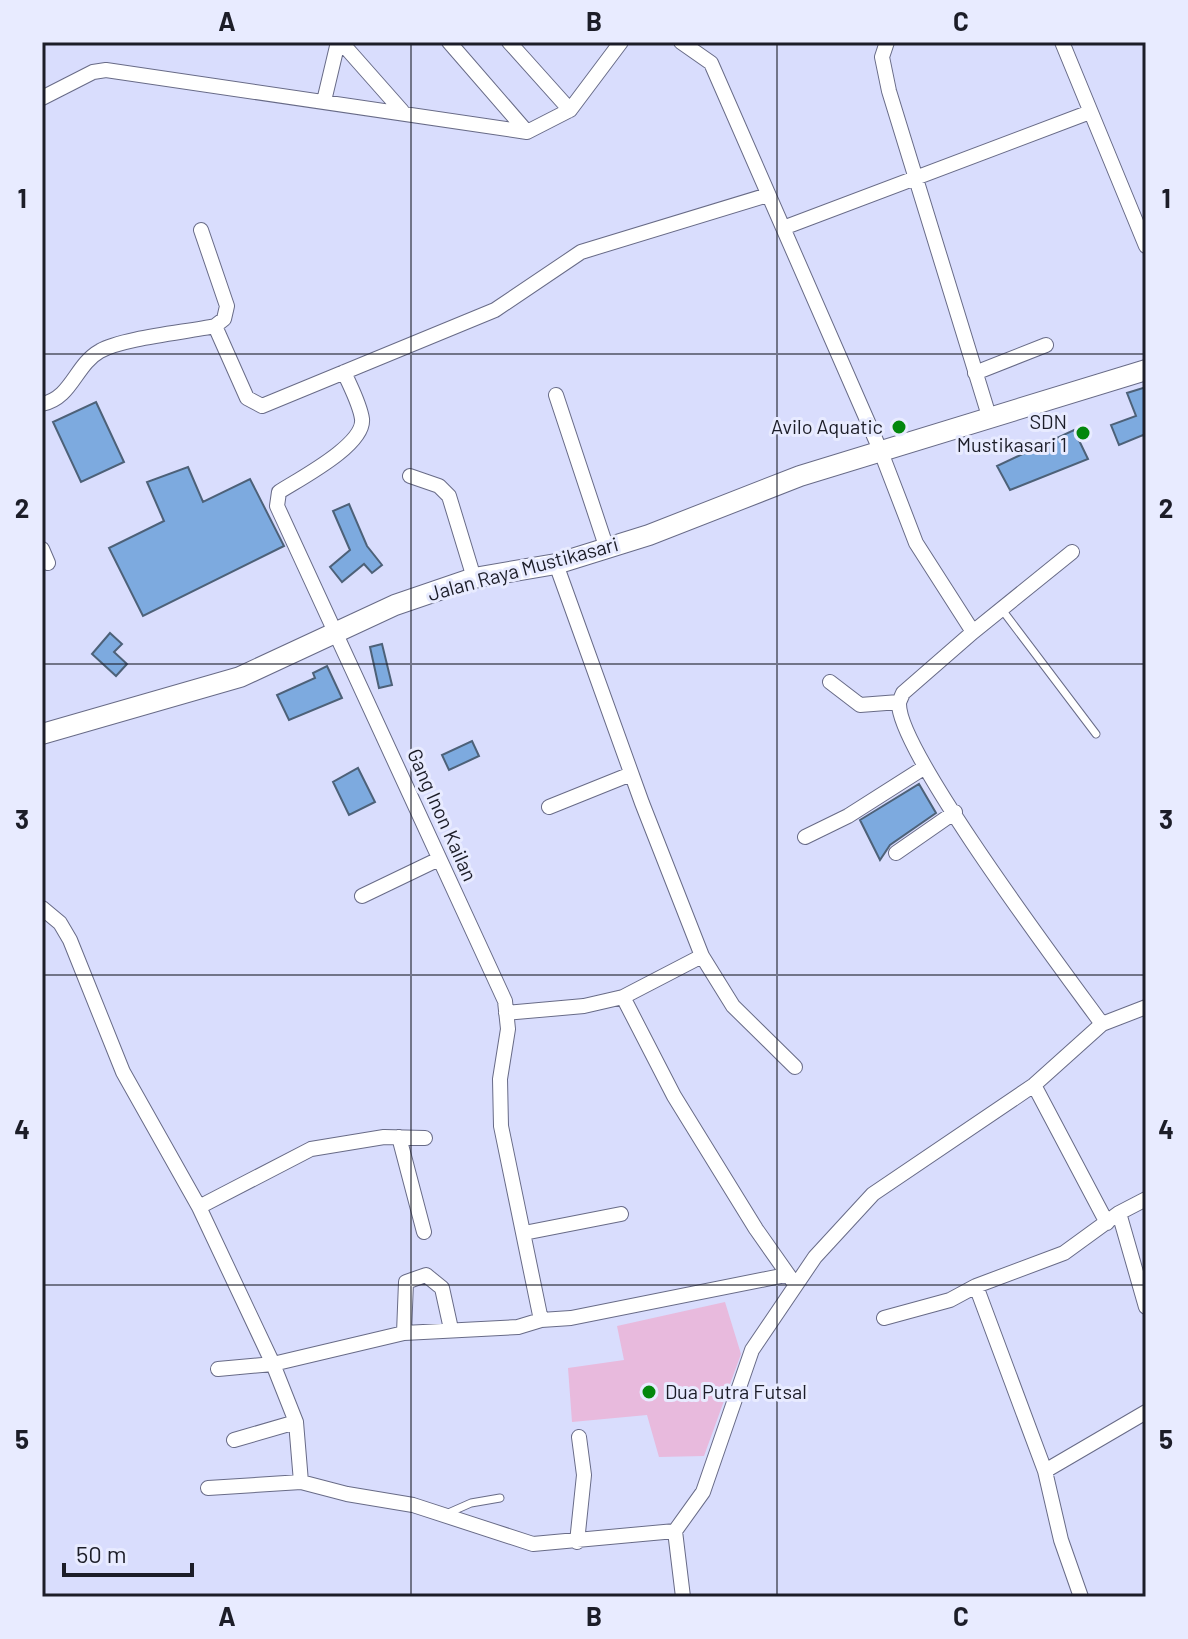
<svg xmlns="http://www.w3.org/2000/svg" width="1188" height="1639" font-family="Barlow,sans-serif">
  <rect width="100%" height="100%" fill="#d9ddfd"/>
  <!-- green -->
  <path fill="#e8badd" d="M 725,1302 L 741,1354 L 704,1456 L 659,1457 L 647,1415 L 572,1422 L 568,1368 L 624,1360 L 617,1326 Z"/>
  <!-- building -->
  <path fill="#7daadf" stroke="#4d6178" stroke-width="2" d="M 1146,387 L 1146,440 L 1143,435 L 1119,445 L 1111,425 L 1136,416 L 1127,393 Z
    M 96,402 L 124,462 L 81,482 L 53,422 Z
    M 1074,430 L 1088,459 L 1010,490 L 997,466 Z
    M 188,467 L 203,502 L 250,479 L 284,546 L 143,616 L 109,548 L 164,521 L 147,482 Z
    M 349,504 L 367,546 L 382,565 L 372,573 L 364,564 L 342,582 L 330,567 L 350,550 L 333,511 Z
    M 110,633 L 122,644 L 114,652 L 127,664 L 116,676 L 92,654 Z
    M 382,644 L 392,685 L 379,688 L 370,647 Z
    M 327,666 L 342,698 L 289,720 L 277,695 L 315,678 L 313,673 Z
    M 472,741 L 479,756 L 449,770 L 442,755 Z
    M 358,768 L 375,802 L 349,815 L 333,782 Z
    M 919,784 L 936,813 L 890,845 L 880,860 L 860,820 Z"/>
  <g fill="none" stroke-linecap="round" stroke-linejoin="round">
    <!-- lane casing -->
    <g stroke="#686b87" stroke-width="9">
      <path id="lane" d="M 1003,611 L 1096,734
        M 446,1514 L 471,1503 L 500,1498"/>
    </g>
    <!-- street casing -->
    <g stroke="#686b87" stroke-width="16">
      <path id="street" d="M 341,42 L 402,111
        M 449,42 L 527,132
        M 509,42 L 570,110
        M 681,42 L 711,63 L 881,452 L 916,543 L 973,632 L 903,693 C 902,696 899,701 899,704 C 899,753 1065,973 1102,1024
        M 887,42 L 882,57 L 889,91 L 989,416
        M 1062,42 L 1146,246
        M 42,98 L 93,72 L 106,70 L 527,132 L 570,110 L 621,42
        M 324,101 L 338,42
        M 783,228 L 1090,112
        M 201,230 L 227,306 L 224,319 L 215,326
        M 975,373 L 1046,345
        M 556,395 L 606,546
        M 42,404 C 72,398 75,365 100,351 C 122,338 187,332 215,326 L 247,398 L 262,406 L 495,310 L 581,252 L 768,195
        M 410,476 L 439,486 L 449,496 L 474,578
        M 42,549 L 48,563
        M 556,564 L 642,803 L 702,956 L 733,1006 L 795,1067
        M 973,632 L 1072,552
        M 830,682 L 860,705 L 899,702
        M 549,807 L 631,774
        M 805,837 L 848,816 L 925,767
        M 896,853 L 955,812
        M 362,896 L 439,859
        M 42,908 L 60,923 L 70,940 L 123,1072 L 199,1207 L 273,1364 L 296,1422 L 301,1482 L 347,1494 L 413,1505 L 533,1544 L 675,1531 L 703,1492 L 752,1350 L 815,1257 L 873,1194 L 1034,1085 L 1102,1024 L 1146,1007
        M 623,997 L 674,1096 L 756,1229 L 794,1283
        M 506,1013 L 584,1006 L 623,997 L 702,956
        M 1034,1085 L 1107,1223
        M 399,1137 L 424,1232
        M 199,1207 L 311,1149 L 384,1137 L 425,1138
        M 1119,1213 L 1146,1307
        M 524,1233 L 621,1214
        M 976,1286 L 1045,1471 L 1061,1540 L 1081,1597
        M 884,1318 L 950,1300 L 976,1286 L 1064,1253 L 1119,1213 L 1146,1199
        M 541,1320 L 571,1318 L 786,1275
        M 404,1333 L 406,1282 L 426,1275 L 442,1288 L 451,1329
        M 218,1369 L 273,1364 L 404,1333 L 518,1327 L 541,1320 L 501,1126 L 500,1079 L 508,1029 L 505,1001 L 277,506 L 279,492 C 299,479 365,445 362,419 C 360,404 350,386 344,372
        M 234,1440 L 296,1422
        M 1045,1471 L 1146,1412
        M 208,1488 L 301,1482
        M 675,1531 L 683,1597
        M 577,1542 L 584,1475 L 579,1437"/>
    </g>
    <!-- secondary casing -->
    <g stroke="#686b87" stroke-width="22">
      <path id="secondary" d="M 42,734 L 240,677 L 395,605 L 474,578 L 556,564 L 649,535 L 800,476 L 1146,370"/>
    </g>
    <!-- lane -->
    <use href="#lane" stroke="#fff" stroke-width="7"/>
    <!-- street -->
    <use href="#street" stroke="#fff" stroke-width="14"/>
    <!-- secondary -->
    <use href="#secondary" stroke="#fff" stroke-width="20"/>
  </g>
  <!-- grid -->
  <path fill="none" stroke="#1c1d28" stroke-width="2" stroke-opacity="0.55" d="M 411,42 L 411,1597M 777,42 L 777,1597M 42,354 L 1146,354M 42,664 L 1146,664M 42,975 L 1146,975M 42,1285 L 1146,1285"/>
  <!-- markers -->
  <g fill="#03870d" stroke="#e8ebff" stroke-width="3">
    <circle cx="899" cy="427" r="8"/>
    <circle cx="1083" cy="433" r="8"/>
    <circle cx="649" cy="1392" r="8"/>
  </g>
  <g text-anchor="middle" stroke-width="6" stroke-linejoin="round" paint-order="stroke">
    <!-- poi labels -->
    <g font-size="20" fill="#1c1d28" stroke="#e8ebff" text-anchor="end">
      <text x="1067" y="429">SDN<tspan x="1067" dy="23">Mustikasari 1</tspan></text>
      <text x="883" y="434">Avilo Aquatic</text>
      <text x="665" y="1399" text-anchor="start">Dua Putra Futsal</text>
    </g>
    <!-- street labels -->
    <g font-size="20" fill="#1c1d28" stroke="#e8ebff">
      <text transform="translate(523 569) rotate(-15)" y="7">Jalan Raya Mustikasari</text>
      <text transform="translate(442 815) rotate(66)" y="7">Gang Inon Kailan</text>
    </g>
  </g>
  <!-- border -->
  <rect width="1188" height="1639" fill="none" stroke="#e8ebff" stroke-width="88"/>
  <!-- scale -->
  <path d="M64 1563v12h128v-12" fill="none" stroke="#1c1d28" stroke-width="4"/>
  <text x="76" y="1563" font-size="24" fill="#1c1d28" stroke="#e8ebff" stroke-width="6" paint-order="stroke">50 m</text>
  <rect x="44" y="44" width="1100" height="1551" fill="none" stroke="#1c1d28" stroke-width="3"/>
  <g font-size="26" text-anchor="middle" font-weight="bold" fill="#1c1d28">
    <text x="227" y="31">A</text>
    <text x="594" y="31">B</text>
    <text x="961" y="31">C</text>
    <text x="22" y="208">1</text>
    <text x="1166" y="208">1</text>
    <text x="22" y="518">2</text>
    <text x="1166" y="518">2</text>
    <text x="22" y="829">3</text>
    <text x="1166" y="829">3</text>
    <text x="22" y="1139">4</text>
    <text x="1166" y="1139">4</text>
    <text x="22" y="1449">5</text>
    <text x="1166" y="1449">5</text>
    <text x="227" y="1626">A</text>
    <text x="594" y="1626">B</text>
    <text x="961" y="1626">C</text>
  </g>
</svg>
